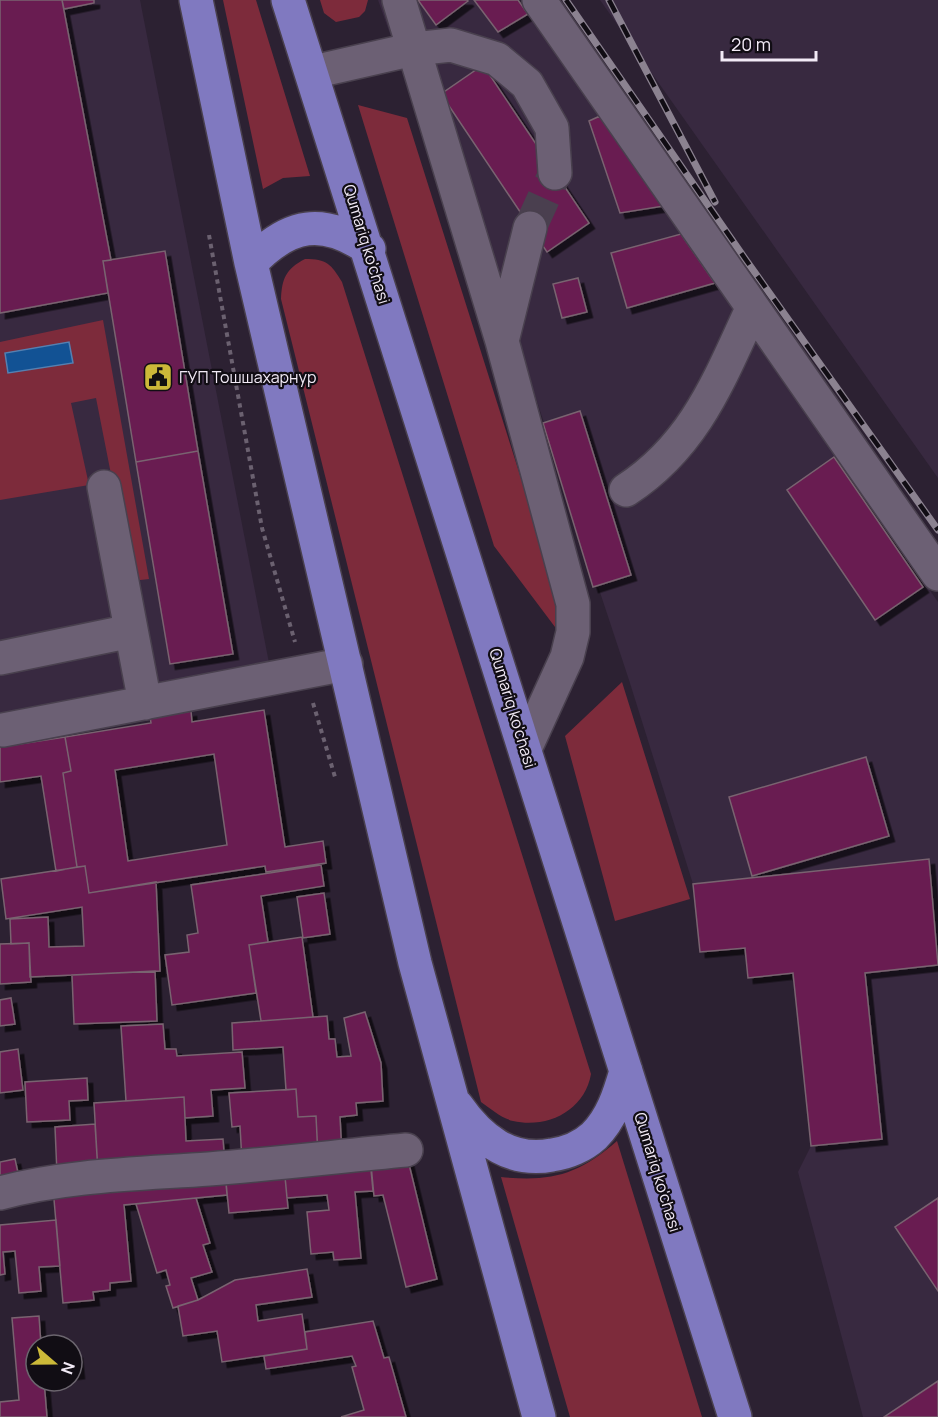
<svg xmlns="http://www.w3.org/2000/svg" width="938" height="1417" font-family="Manrope,sans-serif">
  <defs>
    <filter id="shadow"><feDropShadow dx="5.5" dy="5.5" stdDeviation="0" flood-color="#0009"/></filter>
  </defs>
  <rect width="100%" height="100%" fill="#2c2132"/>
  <!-- built -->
  <path fill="#382940" d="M 0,0 L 140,0 L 269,663 L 0,742 Z
    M 378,0 L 518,0 L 664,206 L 681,234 L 938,602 L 938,946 L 929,860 L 693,884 L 629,680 L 517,341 L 419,116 Z
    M 600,0 L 938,0 L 938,478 Z
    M 938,965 L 938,1417 L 863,1417 L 798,1172 L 811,1146 L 882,1139 L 865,973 Z"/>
  <!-- green -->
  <path fill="#7d2b3b" d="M 223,0 L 256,0 L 310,176 L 283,178 L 263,189 Z
    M 320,0 L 368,0 L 365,11 L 359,17 L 336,22 L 324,13 Z
    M 358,105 L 407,118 L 563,611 L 558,631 L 494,546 Z
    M 305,259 C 327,259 331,264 342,282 L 591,1074 C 585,1110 548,1129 513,1121 C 501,1118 491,1109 481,1102 L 281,299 C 282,278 286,269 305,259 Z
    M 103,320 L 149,579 L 132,581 L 96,398 L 71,403 L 89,485 L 0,500 L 0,342 Z
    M 622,682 L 690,899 L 615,921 L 565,736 Z
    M 617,1141 L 702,1417 L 570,1417 L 501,1177 C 551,1182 578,1175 617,1141 Z"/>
  <!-- water -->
  <path fill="#125294" stroke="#5580b1" stroke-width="1.5" d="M 69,342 L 73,363 L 8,373 L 5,353 Z"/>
  <!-- building -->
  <path fill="#691c51" stroke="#796370" stroke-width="1.5" fill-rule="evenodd" filter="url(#shadow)" d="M 0,0 L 62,0 L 111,260 L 103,261 L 108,293 L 0,313 Z
    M 62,0 L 94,0 L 94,3 L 64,9 Z
    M 418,0 L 467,0 L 468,1 L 436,25 Z
    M 474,0 L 518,0 L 528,14 L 498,32 Z
    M 483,65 L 589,223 L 547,252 L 441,94 Z
    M 600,116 L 664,206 L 620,213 L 589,121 Z
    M 681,234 L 715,283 L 627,308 L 611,253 Z
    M 165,251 L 198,451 L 136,462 L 103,261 Z
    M 578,278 L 587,312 L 562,318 L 553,284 Z
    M 580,411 L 631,575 L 593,587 L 543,423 Z
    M 198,451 L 233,654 L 170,664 L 136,462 Z
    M 834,457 L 923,587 L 875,620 L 787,490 Z
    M 264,710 L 285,847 L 323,841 L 326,863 L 266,872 L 265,866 L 89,893 L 85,866 L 77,867 L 63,773 L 71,771 L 65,737 L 151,723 L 150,717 L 191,711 L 192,722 ZM 214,754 L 227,845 L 128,861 L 115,770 Z
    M 65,737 L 71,771 L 63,773 L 77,867 L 56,871 L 41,776 L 0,782 L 0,747 Z
    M 866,757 L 889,836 L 752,876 L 729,797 Z
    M 929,859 L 938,965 L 865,973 L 882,1139 L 811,1146 L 793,973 L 748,978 L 745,948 L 700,952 L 693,884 Z
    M 321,865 L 324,886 L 261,896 L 268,942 L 249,945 L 256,993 L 172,1005 L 165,955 L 189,952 L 187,935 L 198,933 L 191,885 Z
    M 85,866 L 89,893 L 156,882 L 160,971 L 30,977 L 29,943 L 11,944 L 10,919 L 48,917 L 49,947 L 84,946 L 82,907 L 6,919 L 1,879 Z
    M 324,893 L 330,934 L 303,938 L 297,897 Z
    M 302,937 L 313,1017 L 261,1021 L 249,945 Z
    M 29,943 L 31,982 L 0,984 L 0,944 Z
    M 155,971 L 157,1021 L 74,1024 L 72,975 Z
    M 11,998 L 15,1024 L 0,1026 L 0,1000 Z
    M 365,1012 L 381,1063 L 383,1101 L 356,1103 L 357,1115 L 340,1117 L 342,1154 L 318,1156 L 316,1116 L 298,1117 L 296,1089 L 286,1090 L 283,1047 L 233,1050 L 232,1023 L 327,1016 L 329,1039 L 335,1039 L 337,1057 L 351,1056 L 344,1018 Z
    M 163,1024 L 165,1049 L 176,1049 L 177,1056 L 242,1052 L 245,1088 L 211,1090 L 213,1116 L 185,1118 L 184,1097 L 126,1101 L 121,1026 Z
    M 18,1049 L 23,1090 L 0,1093 L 0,1052 Z
    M 87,1078 L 88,1100 L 69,1101 L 70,1120 L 27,1122 L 25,1082 Z
    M 296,1089 L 298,1117 L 316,1116 L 318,1156 L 242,1161 L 240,1126 L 232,1127 L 229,1093 Z
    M 184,1097 L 186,1141 L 223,1139 L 225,1164 L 98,1172 L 94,1103 Z
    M 95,1124 L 98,1172 L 57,1174 L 55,1127 Z
    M 407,1156 L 437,1279 L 406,1287 L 383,1195 L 374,1196 L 371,1165 Z
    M 15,1159 L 20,1182 L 0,1186 L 0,1162 Z
    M 370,1159 L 373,1191 L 355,1192 L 361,1258 L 334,1260 L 333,1252 L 311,1254 L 307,1212 L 329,1210 L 327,1195 L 287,1198 L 284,1166 Z
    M 284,1166 L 288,1208 L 229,1213 L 225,1172 Z
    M 225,1172 L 227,1195 L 124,1205 L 131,1281 L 110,1283 L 110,1290 L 93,1292 L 94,1300 L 63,1303 L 53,1188 Z
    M 196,1198 L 210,1243 L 203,1245 L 212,1272 L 191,1278 L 198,1300 L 173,1308 L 166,1286 L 170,1285 L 166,1270 L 157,1273 L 136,1204 Z
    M 938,1198 L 938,1291 L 895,1227 Z
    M 56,1220 L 60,1266 L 39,1267 L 41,1291 L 19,1293 L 15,1251 L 3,1252 L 5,1274 L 0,1275 L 0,1225 Z
    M 307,1269 L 312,1297 L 256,1305 L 258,1321 L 302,1314 L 307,1349 L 222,1362 L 217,1331 L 183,1336 L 178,1306 L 198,1300 L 235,1280 Z
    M 39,1316 L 41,1345 L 36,1345 L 36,1381 L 44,1381 L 47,1417 L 0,1417 L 0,1402 L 19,1400 L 12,1318 Z
    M 373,1321 L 384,1358 L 389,1357 L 406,1417 L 341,1417 L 364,1410 L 352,1367 L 356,1366 L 352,1356 L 266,1369 L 264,1356 L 307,1349 L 305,1332 Z
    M 77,1353 L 79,1373 L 72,1374 L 72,1354 Z
    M 938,1381 L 938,1417 L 884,1417 Z"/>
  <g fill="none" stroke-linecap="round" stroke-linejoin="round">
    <!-- minor-tunnel -->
    <path stroke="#4a3f4f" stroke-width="33" stroke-dasharray="33 16" stroke-linecap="butt" d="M 530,228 L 555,173"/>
    <!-- minor casing -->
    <g stroke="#49404e" stroke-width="36">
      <path id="minor" d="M 399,0 L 502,341 L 573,604 L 573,632 L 567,657 L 525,749
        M 539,0 L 938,574
        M 313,72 L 414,49 L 451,45 L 497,59 L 527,84 L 552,128 L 555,173
        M 502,341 L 530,228
        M 104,487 L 145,703
        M 626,490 C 695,445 719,380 752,309
        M 0,658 L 131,631
        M 3,730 L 346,664
        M 0,1193 C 68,1175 139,1174 209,1169 C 275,1164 341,1156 406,1150"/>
    </g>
    <!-- major casing -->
    <g stroke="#49404e" stroke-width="36">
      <path id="major" d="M 196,0 L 251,263 L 415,963 L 539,1417
        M 288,0 L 735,1417
        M 251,263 C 289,223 323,217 369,249
        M 457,1106 C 480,1139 510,1163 552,1155 C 567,1153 583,1146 594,1136 C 612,1118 619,1095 626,1071"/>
    </g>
    <!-- path -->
    <path stroke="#6b6170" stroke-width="4" stroke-dasharray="4.5 4.5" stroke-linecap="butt" d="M 209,235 L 262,528 L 295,642
      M 313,703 L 335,777"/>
    <!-- minor -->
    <use href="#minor" stroke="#6c6074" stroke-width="33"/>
    <!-- major -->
    <use href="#major" stroke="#8079c0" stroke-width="33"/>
    <!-- rail casing -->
    <g stroke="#8b8290" stroke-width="7">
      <path id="rail" d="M 566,0 L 746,260 L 938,530
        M 609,0 L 715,202"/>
    </g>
    <!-- rail -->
    <use href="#rail" stroke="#110d14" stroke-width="4.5" stroke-dasharray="14" stroke-linecap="butt"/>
  </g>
  <!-- icons -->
  <defs>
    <g id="civic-square" transform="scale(1.5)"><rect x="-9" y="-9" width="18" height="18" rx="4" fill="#ccb939" stroke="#110d14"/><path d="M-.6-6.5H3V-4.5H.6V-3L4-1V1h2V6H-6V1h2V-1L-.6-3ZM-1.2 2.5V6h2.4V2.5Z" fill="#111"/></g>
  </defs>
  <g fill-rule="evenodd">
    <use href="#civic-square" x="158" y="377"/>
  </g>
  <g text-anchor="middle" stroke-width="4.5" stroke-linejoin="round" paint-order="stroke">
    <!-- street labels -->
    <g font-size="16" fill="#f2eaf6" stroke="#110d14">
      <text transform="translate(367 244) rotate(73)" y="6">Qumariq ko'chasi</text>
      <text transform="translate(513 708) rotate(73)" y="6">Qumariq ko'chasi</text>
      <text transform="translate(658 1172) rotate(73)" y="6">Qumariq ko'chasi</text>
    </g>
    <!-- poi labels -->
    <g font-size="16" fill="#f2eaf6" stroke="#110d14" text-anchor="start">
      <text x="179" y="383">ГУП Тошшахарнур</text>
    </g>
  </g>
  <!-- north arrow -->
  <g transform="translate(54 1363) rotate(110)"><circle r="28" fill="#110d14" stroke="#6b656e" stroke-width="1.5"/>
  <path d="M0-4.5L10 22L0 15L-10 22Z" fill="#ccb939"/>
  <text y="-9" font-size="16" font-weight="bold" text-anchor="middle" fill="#f2eaf6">N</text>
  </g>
  <!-- scale -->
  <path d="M722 51v9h94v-9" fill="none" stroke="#f2eaf6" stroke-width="3"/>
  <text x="731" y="51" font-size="18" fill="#f2eaf6" stroke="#110d14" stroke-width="4.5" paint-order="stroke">20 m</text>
</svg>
